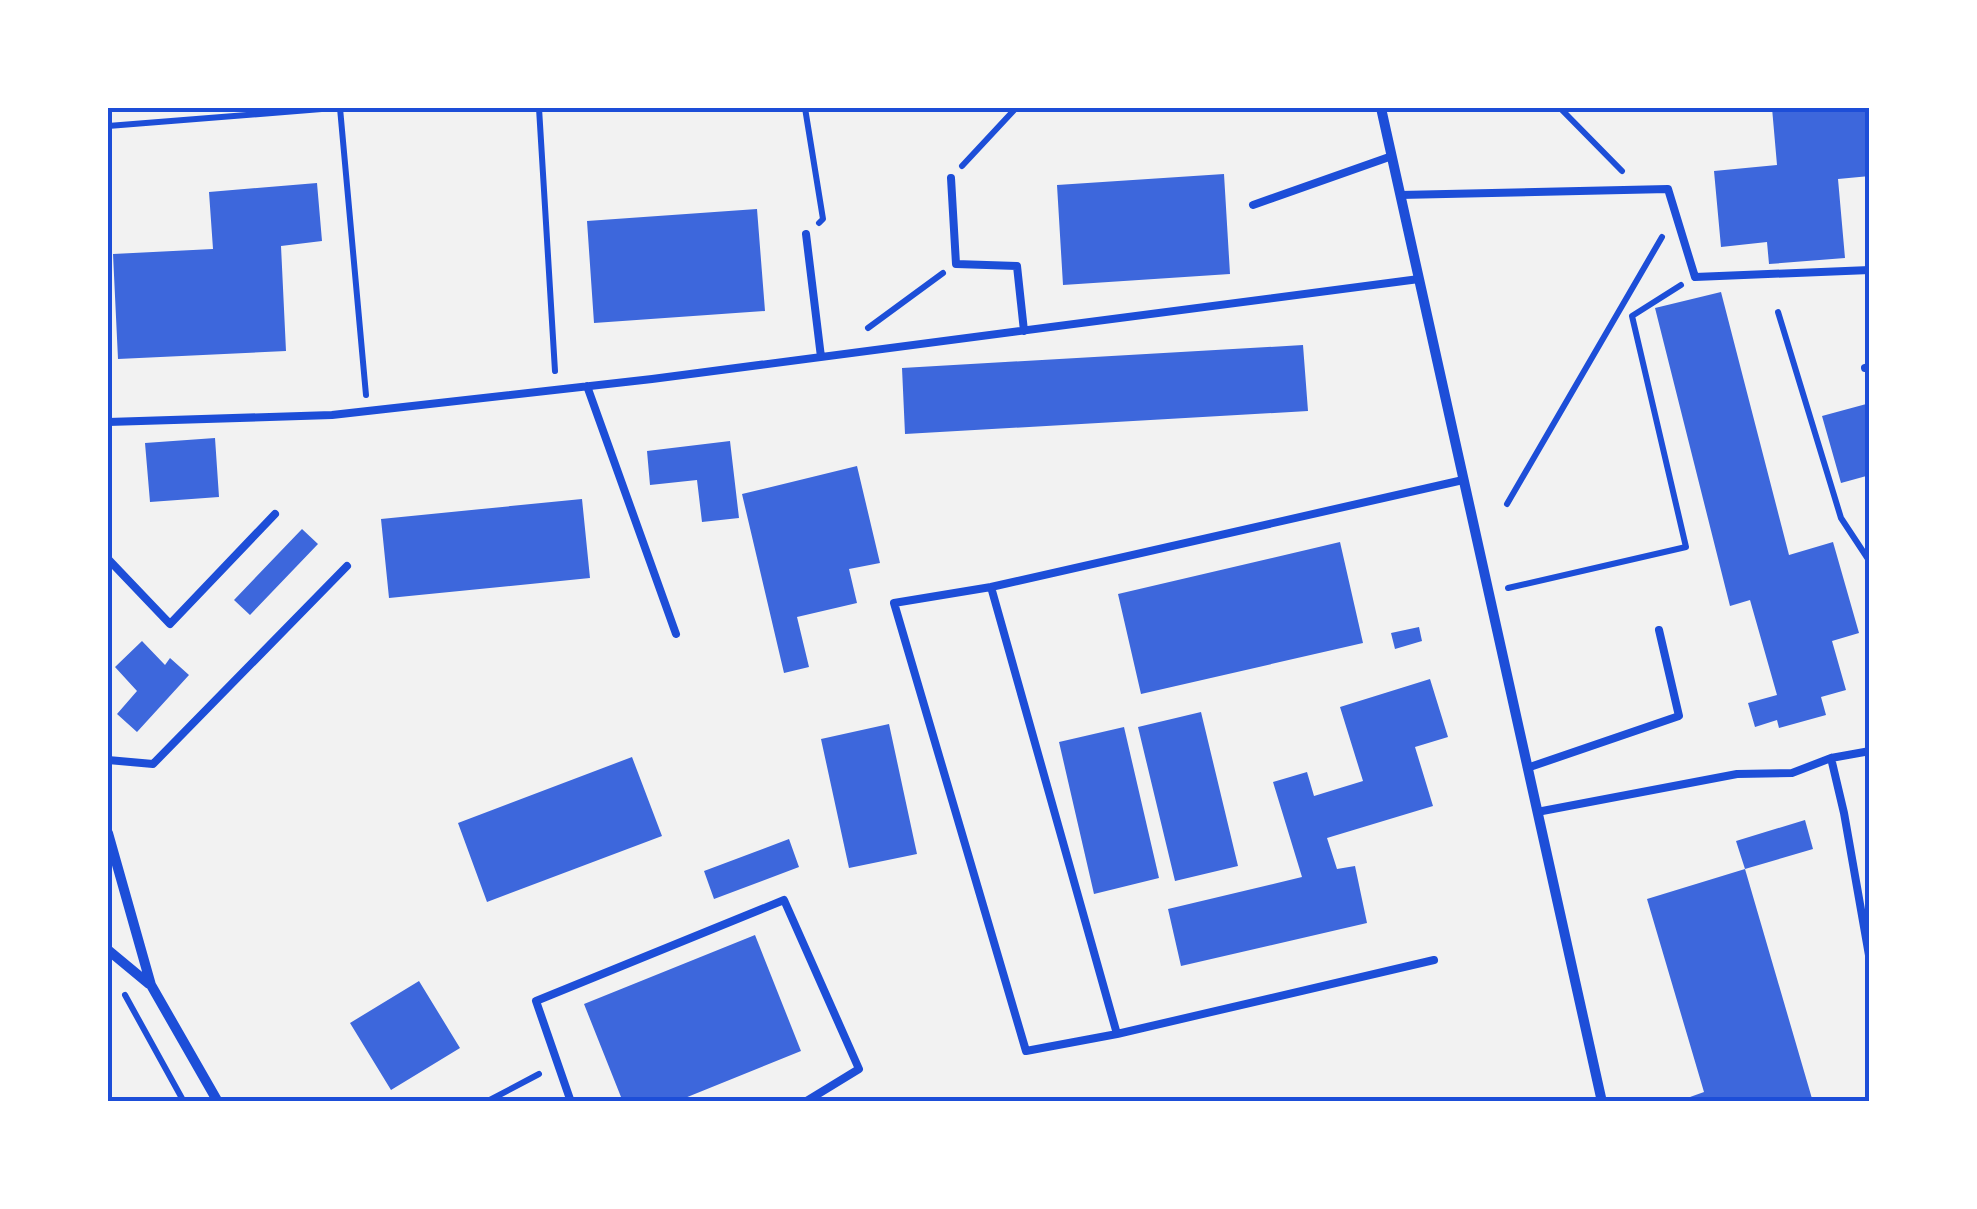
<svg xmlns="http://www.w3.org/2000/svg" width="1977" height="1209" font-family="'Golos Text',sans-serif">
  <rect width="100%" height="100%" fill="#f2f2f2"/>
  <!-- building -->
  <path fill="#3d67dc" d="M 1772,108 L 1870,108 L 1870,176 L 1838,179 L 1845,258 L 1769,264 L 1767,242 L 1721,247 L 1714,171 L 1777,165 Z
    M 1224,174 L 1230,274 L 1063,285 L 1057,185 Z
    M 317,183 L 322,241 L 281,246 L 286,351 L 118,359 L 113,254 L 213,249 L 209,192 Z
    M 757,209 L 765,311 L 594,323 L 587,221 Z
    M 1721,292 L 1789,555 L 1833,542 L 1859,633 L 1832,641 L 1846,690 L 1821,697 L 1826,715 L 1779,728 L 1777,720 L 1755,727 L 1748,703 L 1777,695 L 1750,600 L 1730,606 L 1655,308 Z
    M 1303,345 L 1308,411 L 905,434 L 902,368 Z
    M 1870,403 L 1870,475 L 1841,483 L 1822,416 Z
    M 215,438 L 219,497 L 150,502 L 145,443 Z
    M 730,441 L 739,518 L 702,522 L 697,480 L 650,485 L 647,451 Z
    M 857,466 L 880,563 L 849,569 L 857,603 L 797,617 L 809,667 L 784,673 L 742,494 Z
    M 582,499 L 590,578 L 389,598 L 381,519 Z
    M 302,529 L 318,544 L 250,615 L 234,600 Z
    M 1340,542 L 1363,643 L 1141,694 L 1118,594 Z
    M 1419,627 L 1422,641 L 1395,649 L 1391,633 Z
    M 142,641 L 165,665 L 170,658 L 189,675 L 137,732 L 117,714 L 137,691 L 115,667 Z
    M 1430,679 L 1448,737 L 1415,747 L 1433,806 L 1327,838 L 1337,869 L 1355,866 L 1367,923 L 1181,966 L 1168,909 L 1302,877 L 1273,782 L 1307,772 L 1314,796 L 1363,781 L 1340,707 Z
    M 1201,712 L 1238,866 L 1175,881 L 1138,727 Z
    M 889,724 L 917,854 L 849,868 L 821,739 Z
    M 1124,727 L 1159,878 L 1094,894 L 1059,742 Z
    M 632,757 L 662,836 L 487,902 L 458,823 Z
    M 1805,820 L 1813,849 L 1745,869 L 1736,841 Z
    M 789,839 L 799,867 L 714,899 L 704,871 Z
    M 1745,869 L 1813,1102 L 1676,1102 L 1704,1092 L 1647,899 Z
    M 755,935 L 801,1051 L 675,1102 L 623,1102 L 584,1004 Z
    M 419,981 L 460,1048 L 391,1090 L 350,1023 Z"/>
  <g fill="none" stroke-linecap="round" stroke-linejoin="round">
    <!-- path -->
    <path stroke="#1d4ed8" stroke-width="6" d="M 340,108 L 366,395
      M 539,108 L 555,371
      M 805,108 L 823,219 L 819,223
      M 1560,108 L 1622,171
      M 108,126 L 334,108
      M 962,166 L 1016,108
      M 1778,312 L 1841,518 L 1870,562
      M 868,328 L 943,273
      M 1507,504 L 1662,237
      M 1508,588 L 1686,547 L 1632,316 L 1681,285
      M 125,995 L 184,1102
      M 486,1102 L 539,1074"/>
    <!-- service -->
    <path stroke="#1d4ed8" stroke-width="8" d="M 951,178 L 956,264 L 1017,266 L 1024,331
      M 1400,195 L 1668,189 L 1695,277 L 1870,270
      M 1253,205 L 1392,156
      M 806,234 L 821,357
      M 1865,368 L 1870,367
      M 587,386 L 676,634
      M 108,422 L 332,415 L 652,379 L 1419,279
      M 108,559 L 170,624 L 275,514
      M 991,587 L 894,603 L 1026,1051 L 1117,1034
      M 1831,758 L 1870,751
      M 108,760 L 153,764 L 347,566
      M 1527,768 L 1679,716 L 1659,630
      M 1537,812 L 1737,774 L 1792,773 L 1831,758 L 1844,813 L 1870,961
      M 1434,960 L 1117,1034 L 991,587 L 1463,480
      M 571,1102 L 536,1001 L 784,900 L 859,1069 L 805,1102"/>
    <!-- minor -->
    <path stroke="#1d4ed8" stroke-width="10" d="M 1381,108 L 1602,1102
      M 108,833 L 151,985 L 218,1102
      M 108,950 L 149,984"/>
  </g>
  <!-- border -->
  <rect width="1977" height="1209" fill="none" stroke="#ffffff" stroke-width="220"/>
  <rect x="110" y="110" width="1757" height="989" fill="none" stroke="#1d4ed8" stroke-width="4"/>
</svg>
